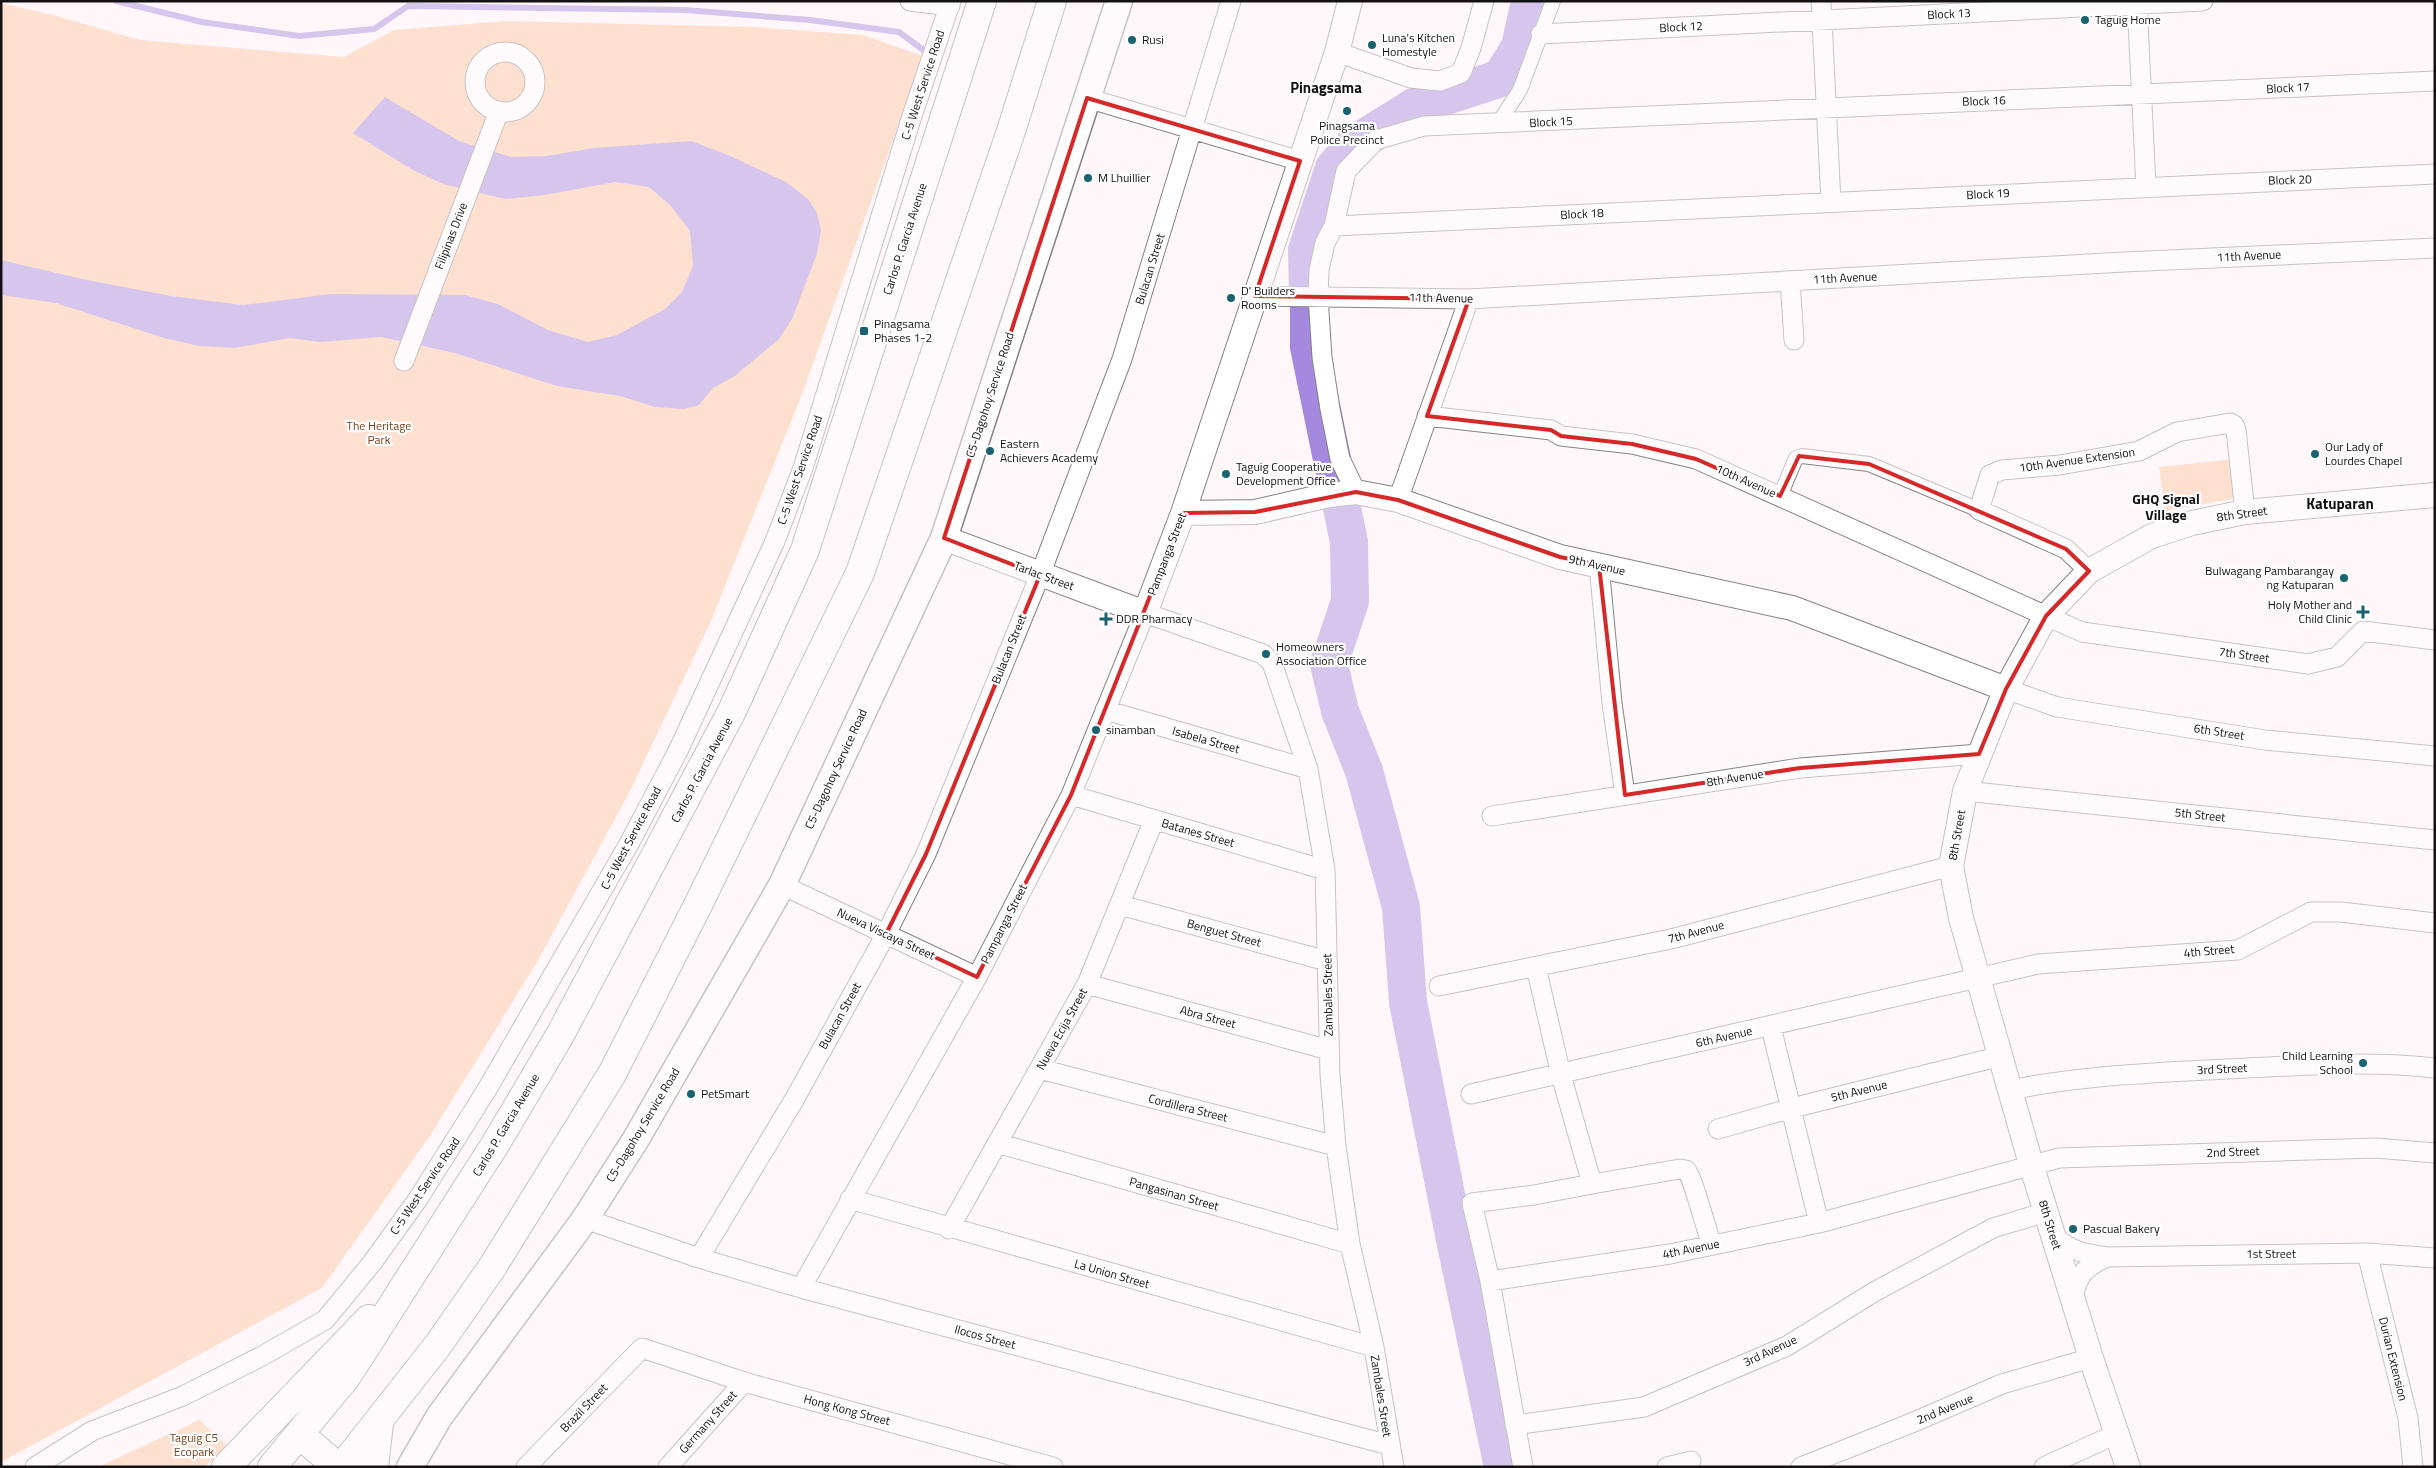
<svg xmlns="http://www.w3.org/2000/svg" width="2436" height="1468" font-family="'Titillium Web',sans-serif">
  <rect width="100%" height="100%" fill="#fff7f9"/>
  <!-- green -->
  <path fill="#fdc3a1" d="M 1,3 L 53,15 L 140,40 L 344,57 L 394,30 L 506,21 L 752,27 L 863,35 L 923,56 L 803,392 L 711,621 L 629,793 L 536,964 L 430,1136 L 322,1288 L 1,1462 Z
    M 2234,459 L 2238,498 L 2165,511 L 2159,467 Z
    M 199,1420 L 228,1446 L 204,1467 L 98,1467 Z"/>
  <!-- water -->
  <path fill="#a489df" d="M 385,97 L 459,141 L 511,157 L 547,156 L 594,148 L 691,141 L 728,155 L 786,182 L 808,199 L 817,213 L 821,230 L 817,254 L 792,319 L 779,339 L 735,376 L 713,388 L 699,405 L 684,409 L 655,407 L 620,396 L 557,386 L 455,353 L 381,337 L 320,342 L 290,338 L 235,348 L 199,346 L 164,338 L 56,303 L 1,295 L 1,260 L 82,279 L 171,296 L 243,305 L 331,294 L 465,295 L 498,304 L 548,330 L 588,342 L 617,335 L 665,309 L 682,292 L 693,266 L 690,231 L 671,206 L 649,187 L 615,182 L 545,195 L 505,199 L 443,184 L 413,170 L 353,133 Z"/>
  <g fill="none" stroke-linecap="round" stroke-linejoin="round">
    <!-- stream -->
    <path stroke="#a489df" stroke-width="6" d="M 116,1 L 202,22 L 299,36 L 374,29 L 408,6 L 685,10 L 810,20 L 899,32 L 930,55"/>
    <!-- river -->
    <path stroke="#a489df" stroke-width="38" d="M 1308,296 L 1307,250 L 1334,168 L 1355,144 L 1416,106 L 1501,78 L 1520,47 L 1530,1
      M 1309,301 L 1309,347 L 1349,542 L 1350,601 L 1329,664 L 1340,711 L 1364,771 L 1401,907 L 1408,1002 L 1454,1235 L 1503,1467"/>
    <!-- pedestrian casing -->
    <g stroke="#888183" stroke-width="16">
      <path id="pedestrian" d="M 1497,125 L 1520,90 L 1553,1
        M 1780,496 L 1796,458 L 1802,456 L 1869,464 L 1979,510"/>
    </g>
    <!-- minor casing -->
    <g stroke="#888183" stroke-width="21">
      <path id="minor" d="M 910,1 L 950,6
        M 1821,1 L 1831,202
        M 2137,1 L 2146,187
        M 1541,34 L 2203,1
        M 1337,52 L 1411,78 L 1440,81 L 1461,73 L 1471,48 L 1484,1
        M475 82a30 30 0 1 1 60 0a30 30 0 1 1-60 0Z
        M 1087,98 L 1300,161
        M 1334,226 L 2435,174
        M 1790,281 L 1794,340
        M 1255,296 L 1469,299 L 2124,262 L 2435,248
        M 404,361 L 499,111
        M 1427,416 L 1551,430 L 1561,436 L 1632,444 L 1696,459 L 2082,632 L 2308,664 L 2337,657 L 2363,631 L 2435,640
        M 1356,492 L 1340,459 L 1330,409 L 1322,357 L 1318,296 L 1319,270 L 1325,243 L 1334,226 L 1346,171 L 1376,140 L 1424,126 L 2435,81
        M 1398,500 L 1469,299
        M 1599,565 L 1612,703 L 1625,795
        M 2089,571 L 2066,549 L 1979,510 L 1990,475 L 2002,470 L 2060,465 L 2139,451 L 2177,432 L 2230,423 L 2234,425 L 2236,430 L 2245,512
        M 2006,689 L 2057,707 L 2265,740 L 2435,756
        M 1105,710 L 1308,769
        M 1965,791 L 2435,840
        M 1071,795 L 1325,870
        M 1492,816 L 1800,768 L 1979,754
        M 782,885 L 977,977
        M 1120,905 L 1327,961
        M 1536,967 L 1561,1075 L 1592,1184 L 1680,1169 L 1686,1170 C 1692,1174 1707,1233 1712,1245
        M 1087,984 L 1329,1050
        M 1439,986 L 1671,939 L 1951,866
        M 1771,1027 L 1819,1223
        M 1040,1069 L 1336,1146
        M 2011,1090 C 2082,1075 2154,1073 2226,1069 C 2296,1066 2366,1060 2435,1068
        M 1471,1094 L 2038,964 L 2238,950 L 2311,912 L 2341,912 L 2435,923
        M 1718,1129 L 1792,1108 L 2001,1056
        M 997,1143 L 1350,1244
        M 850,1199 L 1374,1347
        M 585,1219 L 699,1258 L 801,1288 L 1389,1445
        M 949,1229 L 1087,984 L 1154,820
        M 2054,1236 C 2069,1251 2086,1254 2107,1257 L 2367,1253 L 2435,1258
        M 2367,1253 L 2408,1418 L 2413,1467
        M 699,1258 L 794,1100 L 886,934 L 926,854 L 1040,575 L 1122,359 L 1231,1
        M 1490,1281 L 1670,1254 L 1819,1223 L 2059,1158 L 2376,1148 L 2435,1153
        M 801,1288 L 977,977 L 1071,795 L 1145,613 L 1263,654 L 1272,663 L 1308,769 L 1325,870 L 1330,1075 L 1336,1146 L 1350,1244 L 1374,1347 L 1394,1467
        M 2073,1296 C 2079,1272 2086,1267 2107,1257
        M 1515,1425 L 1644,1407 L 1787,1346 L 1874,1292 L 1993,1228 L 2046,1212
        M 35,1467 L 92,1431 L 183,1396 L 262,1356 L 325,1320 L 372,1263 L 418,1199 L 486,1091 L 630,842 L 678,751 L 775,541 L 803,468 L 912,116 L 951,1
        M 526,1467 L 642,1348 L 744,1382 L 1053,1467
        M 668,1467 L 744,1382
        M 1523,1467 L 1490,1281 L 1472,1203 L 1534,1195 L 1592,1184
        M 1667,1467 L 1691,1461
        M 1801,1467 L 1914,1422 L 2002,1384 L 2091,1358
        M 2044,1467 L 2116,1434"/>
    </g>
    <!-- tertiary casing -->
    <g stroke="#888183" stroke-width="26">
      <path id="tertiary" d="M 1183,513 L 1255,512 L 1329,495 L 1356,492 L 1398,500 L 1560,557 L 1792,608 L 2006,689
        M 944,538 L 1145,613 L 1183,513 L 1337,52 L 1350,1
        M 2128,1467 L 2091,1358 L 2031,1164 L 1961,918 L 1951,866 L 1965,791 L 2006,689 L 2046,616 L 2089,571 L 2152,536 L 2192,523 L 2245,512 L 2435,495"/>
    </g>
    <!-- secondary casing -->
    <g stroke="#888183" stroke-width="29">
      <path id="secondary" d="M 410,1467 L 439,1417 L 585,1219 L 636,1139 L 782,885 L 944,538 L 1119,1"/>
    </g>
    <!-- primary casing -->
    <g stroke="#888183" stroke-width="30">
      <path id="primary" d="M 299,1434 L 338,1467
        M 226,1467 L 369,1319
        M 272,1467 L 347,1376 L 496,1143 L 560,1035 L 732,711 L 805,550 L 982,1
        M 342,1467 L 438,1345 L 493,1266 L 612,1074 L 698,905 L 860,573 L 1011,131 L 1052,1
        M 374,1467 L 379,1423"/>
    </g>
    <!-- pedestrian -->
    <use href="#pedestrian" stroke="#fff" stroke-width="14"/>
    <!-- minor -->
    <use href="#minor" stroke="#fff" stroke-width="19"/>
    <!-- tertiary -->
    <use href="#tertiary" stroke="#fff" stroke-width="24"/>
    <!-- secondary -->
    <use href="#secondary" stroke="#fff" stroke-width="26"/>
    <!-- primary -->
    <use href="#primary" stroke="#fff" stroke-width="28"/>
  </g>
  <!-- marked area -->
  <path d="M0 0H2436V1468H0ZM 1087,98 L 1300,161 L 1255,296 L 1469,299 L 1427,416 L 1551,430 L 1561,436 L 1632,444 L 1696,459 L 1780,496 L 1799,456 L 1869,464 L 2066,549 L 2089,571 L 2046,616 L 2006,689 L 1979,754 L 1800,768 L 1625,795 L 1599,565 L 1560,557 L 1398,500 L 1356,492 L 1255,512 L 1183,513 L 1071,795 L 977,977 L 886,934 L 926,854 L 1040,575 L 944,538 Z" fill="#fff7f9" fill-opacity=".55" fill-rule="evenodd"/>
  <path fill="none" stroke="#d62828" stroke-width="4" stroke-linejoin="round" d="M 1087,98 L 1300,161 L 1255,296 L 1469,299 L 1427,416 L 1551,430 L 1561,436 L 1632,444 L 1696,459 L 1780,496 L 1799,456 L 1869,464 L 2066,549 L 2089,571 L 2046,616 L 2006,689 L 1979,754 L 1800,768 L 1625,795 L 1599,565 L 1560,557 L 1398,500 L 1356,492 L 1255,512 L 1183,513 L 1071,795 L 977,977 L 886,934 L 926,854 L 1040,575 L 944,538 Z"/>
  <!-- markers -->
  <g fill="#196370" stroke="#fff" stroke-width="2">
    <circle cx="2085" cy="20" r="5"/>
    <circle cx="1132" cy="40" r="5"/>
    <circle cx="1372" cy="45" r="5"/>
    <circle cx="1347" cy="111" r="5"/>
    <circle cx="1088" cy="178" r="5"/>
    <circle cx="1231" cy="298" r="5"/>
    <rect x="859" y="326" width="10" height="10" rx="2.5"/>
    <circle cx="990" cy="451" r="5"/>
    <circle cx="2315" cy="454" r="5"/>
    <circle cx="1226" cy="474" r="5"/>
    <circle cx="2344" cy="578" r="5"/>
    <path d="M2360.5 604.5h5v5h5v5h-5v5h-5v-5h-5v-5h5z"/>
    <path d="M1103.5 611.5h5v5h5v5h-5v5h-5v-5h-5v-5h5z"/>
    <circle cx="1266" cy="654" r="5"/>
    <circle cx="1096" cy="730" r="5"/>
    <circle cx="2363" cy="1063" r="5"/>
    <circle cx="691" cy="1094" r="5"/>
    <circle cx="2073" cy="1229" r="5"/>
  </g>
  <g text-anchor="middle" stroke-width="4.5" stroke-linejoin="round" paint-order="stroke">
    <!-- street labels -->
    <g font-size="12" fill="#131112" stroke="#fff">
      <text transform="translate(1949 14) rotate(-3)" y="4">Block 13</text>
      <text transform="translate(1681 27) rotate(-3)" y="4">Block 12</text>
      <text transform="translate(923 85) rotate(-72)" y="4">C-5 West Service Road</text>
      <text transform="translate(2288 88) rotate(-3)" y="4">Block 17</text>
      <text transform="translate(1984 101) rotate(-2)" y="4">Block 16</text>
      <text transform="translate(1551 122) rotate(-3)" y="4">Block 15</text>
      <text transform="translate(2290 180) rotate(-2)" y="4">Block 20</text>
      <text transform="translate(1988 194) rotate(-3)" y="4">Block 19</text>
      <text transform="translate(1582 214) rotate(-3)" y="4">Block 18</text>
      <text transform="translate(451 236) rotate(-69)" y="4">Filipinas Drive</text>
      <text transform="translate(905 239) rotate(-72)" y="4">Carlos P. Garcia Avenue</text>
      <text transform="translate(2249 256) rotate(-3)" y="4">11th Avenue</text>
      <text transform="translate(1150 269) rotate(-73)" y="4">Bulacan Street</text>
      <text transform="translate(1845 278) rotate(-3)" y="4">11th Avenue</text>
      <text transform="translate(1441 298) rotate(1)" y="4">11th Avenue</text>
      <text transform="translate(990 395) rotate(-72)" y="4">C5-Dagohoy Service Road</text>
      <text transform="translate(2077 460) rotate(-8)" y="4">10th Avenue Extension</text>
      <text transform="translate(800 470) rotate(-71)" y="4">C-5 West Service Road</text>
      <text transform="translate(1746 481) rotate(24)" y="4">10th Avenue</text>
      <text transform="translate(2242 514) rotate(-8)" y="4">8th Street</text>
      <text transform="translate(1167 554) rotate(-69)" y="4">Pampanga Street</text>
      <text transform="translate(1597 565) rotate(13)" y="4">9th Avenue</text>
      <text transform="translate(1044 576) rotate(20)" y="4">Tarlac Street</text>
      <text transform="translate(1009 649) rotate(-68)" y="4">Bulacan Street</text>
      <text transform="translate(2244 655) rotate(8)" y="4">7th Street</text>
      <text transform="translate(2219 732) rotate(9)" y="4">6th Street</text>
      <text transform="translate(1206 740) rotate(16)" y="4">Isabela Street</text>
      <text transform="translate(836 769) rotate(-65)" y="4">C5-Dagohoy Service Road</text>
      <text transform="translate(702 770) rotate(-62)" y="4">Carlos P. Garcia Avenue</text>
      <text transform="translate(1735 778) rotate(-9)" y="4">8th Avenue</text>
      <text transform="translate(2200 815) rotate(6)" y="4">5th Street</text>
      <text transform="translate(1198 833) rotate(16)" y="4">Batanes Street</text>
      <text transform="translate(1957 835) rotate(-80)" y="4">8th Street</text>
      <text transform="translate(631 838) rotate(-62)" y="4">C-5 West Service Road</text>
      <text transform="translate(1004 924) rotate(-63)" y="4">Pampanga Street</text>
      <text transform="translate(1696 932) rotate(-15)" y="4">7th Avenue</text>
      <text transform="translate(1224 933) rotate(15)" y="4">Benguet Street</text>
      <text transform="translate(886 934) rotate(25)" y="4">Nueva Viscaya Street</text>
      <text transform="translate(2209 951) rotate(-5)" y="4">4th Street</text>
      <text transform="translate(1328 995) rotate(-91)" y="4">Zambales Street</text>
      <text transform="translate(840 1016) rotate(-61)" y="4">Bulacan Street</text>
      <text transform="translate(1208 1017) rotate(15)" y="4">Abra Street</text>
      <text transform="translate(1062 1029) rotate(-61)" y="4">Nueva Ecija Street</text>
      <text transform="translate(1724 1037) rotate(-13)" y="4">6th Avenue</text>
      <text transform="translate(2222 1069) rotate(-3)" y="4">3rd Street</text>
      <text transform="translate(1859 1091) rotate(-14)" y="4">5th Avenue</text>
      <text transform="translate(1188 1108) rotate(14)" y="4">Cordillera Street</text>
      <text transform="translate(506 1125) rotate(-59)" y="4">Carlos P. Garcia Avenue</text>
      <text transform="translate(643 1125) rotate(-59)" y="4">C5-Dagohoy Service Road</text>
      <text transform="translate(2233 1152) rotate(-2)" y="4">2nd Street</text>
      <text transform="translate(425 1186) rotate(-56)" y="4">C-5 West Service Road</text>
      <text transform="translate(1174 1194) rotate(16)" y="4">Pangasinan Street</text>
      <text transform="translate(2050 1225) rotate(73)" y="4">8th Street</text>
      <text transform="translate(1691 1249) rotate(-11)" y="4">4th Avenue</text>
      <text x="2271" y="1258">1st Street</text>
      <text transform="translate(1112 1274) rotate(16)" y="4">La Union Street</text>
      <text transform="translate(985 1337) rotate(15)" y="4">Ilocos Street</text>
      <text transform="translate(1770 1351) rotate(-25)" y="4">3rd Avenue</text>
      <text transform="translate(2393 1359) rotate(76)" y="4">Durian Extension</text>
      <text transform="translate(1381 1396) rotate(81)" y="4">Zambales Street</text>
      <text transform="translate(584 1408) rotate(-46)" y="4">Brazil Street</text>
      <text transform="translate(1945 1409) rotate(-23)" y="4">2nd Avenue</text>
      <text transform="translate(847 1410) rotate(15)" y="4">Hong Kong Street</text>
      <text transform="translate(708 1422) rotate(-48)" y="4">Germany Street</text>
    </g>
    <!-- poi labels -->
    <g font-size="12" fill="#131112" stroke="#fff" text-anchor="start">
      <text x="2095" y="24">Taguig Home</text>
      <text x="1382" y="42">Luna's Kitchen<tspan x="1382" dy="14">Homestyle</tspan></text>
      <text x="1142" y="44">Rusi</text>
      <text x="1347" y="130" text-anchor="middle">Pinagsama<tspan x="1347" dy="14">Police Precinct</tspan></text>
      <text x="1098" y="182">M Lhuillier</text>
      <text x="1241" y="295">D' Builders<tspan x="1241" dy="14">Rooms</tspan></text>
      <text x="874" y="328">Pinagsama<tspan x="874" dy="14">Phases 1-2</tspan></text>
      <text x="1000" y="448">Eastern<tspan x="1000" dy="14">Achievers Academy</tspan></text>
      <text x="2325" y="451">Our Lady of<tspan x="2325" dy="14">Lourdes Chapel</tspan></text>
      <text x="1236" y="471">Taguig Cooperative<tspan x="1236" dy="14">Development Office</tspan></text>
      <text x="2334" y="575" text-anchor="end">Bulwagang Pambarangay<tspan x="2334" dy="14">ng Katuparan</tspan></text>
      <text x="2352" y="609" text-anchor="end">Holy Mother and<tspan x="2352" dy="14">Child Clinic</tspan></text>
      <text x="1116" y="623">DDR Pharmacy</text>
      <text x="1276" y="651">Homeowners<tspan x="1276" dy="14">Association Office</tspan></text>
      <text x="1106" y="734">sinamban</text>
      <text x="2353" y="1060" text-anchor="end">Child Learning<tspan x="2353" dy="14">School</tspan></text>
      <text x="701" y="1098">PetSmart</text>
      <text x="2083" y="1233">Pascual Bakery</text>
    </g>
    <!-- park labels -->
    <g font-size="12" fill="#783f19" stroke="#fff">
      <text x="379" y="430">The Heritage<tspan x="379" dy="14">Park</tspan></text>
      <text x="194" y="1442">Taguig C5<tspan x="194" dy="14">Ecopark</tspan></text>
    </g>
    <!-- neighbourhood labels -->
    <g font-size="14" font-weight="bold" fill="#131112" stroke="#fff">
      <text x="2166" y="504">GHQ Signal<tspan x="2166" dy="16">Village</tspan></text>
    </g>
    <!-- quarter labels -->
    <g font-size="15" font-weight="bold" fill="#131112" stroke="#fff">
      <text x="1326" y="93">Pinagsama</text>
      <text x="2340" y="509">Katuparan</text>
    </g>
  </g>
  <!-- border -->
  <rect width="2436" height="1468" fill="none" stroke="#131112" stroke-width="5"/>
</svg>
